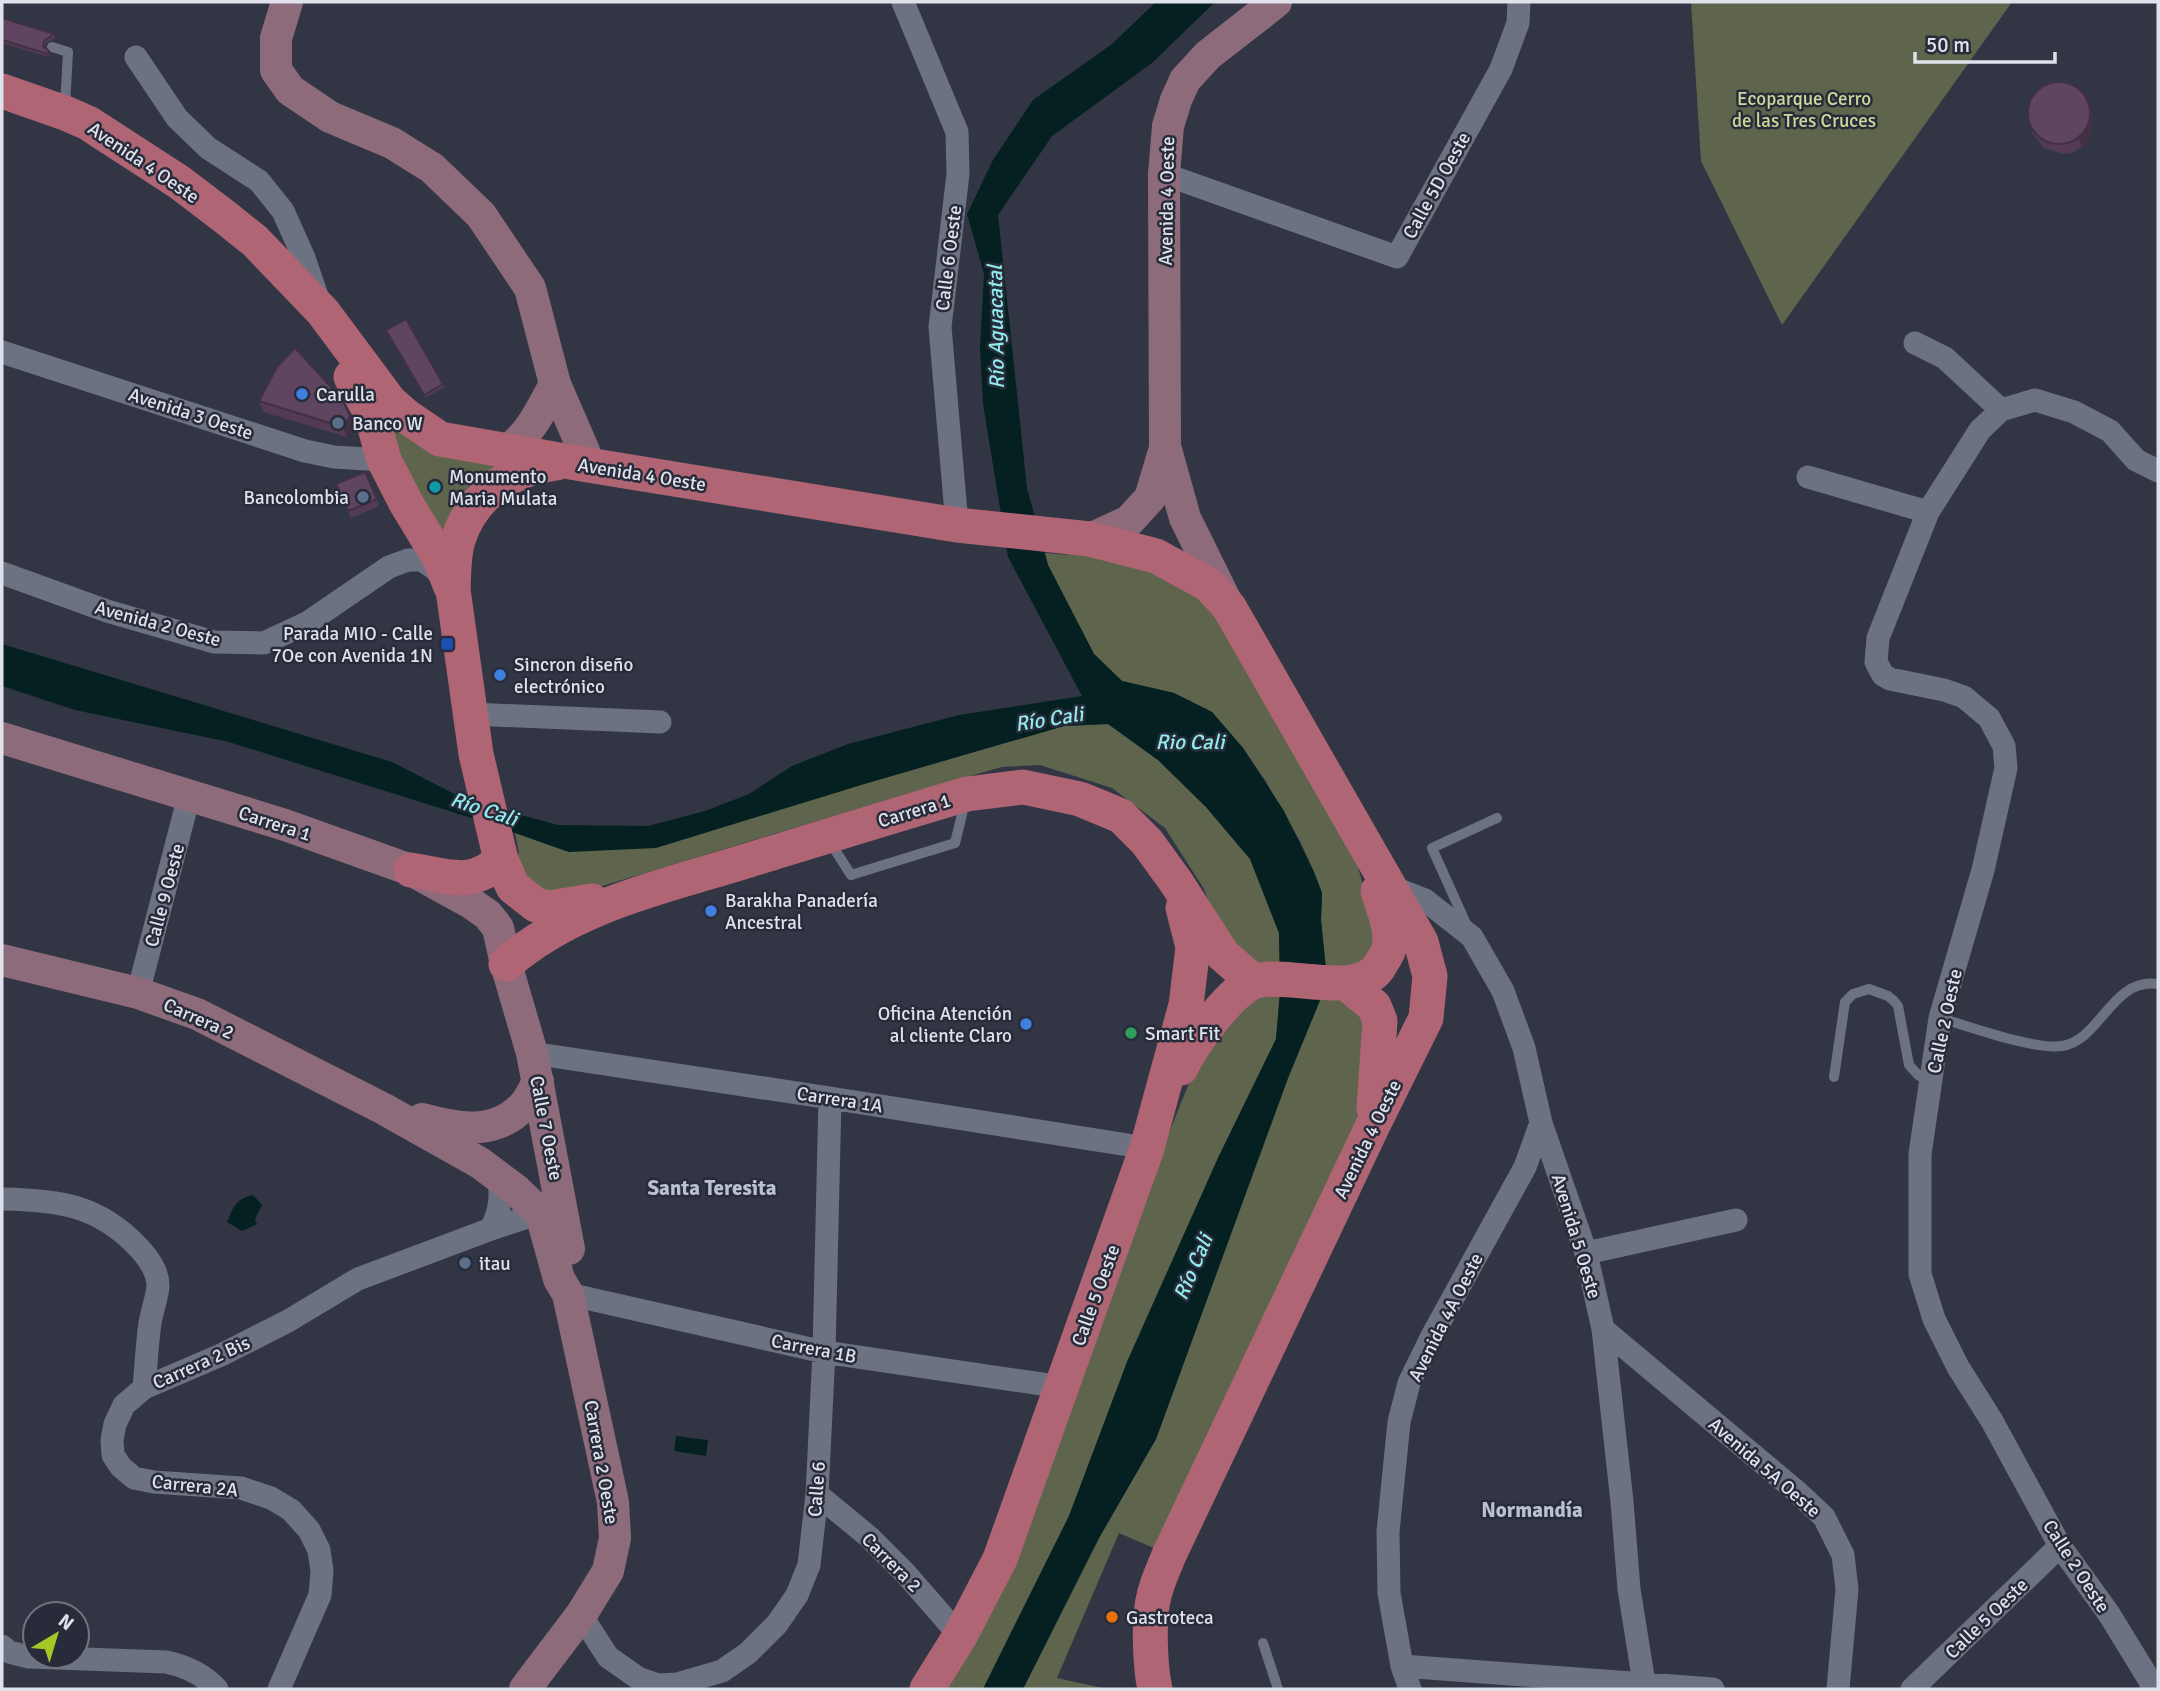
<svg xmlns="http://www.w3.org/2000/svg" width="2160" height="1691" font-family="Signika,sans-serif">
  <rect width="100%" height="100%" fill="#323644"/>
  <!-- green -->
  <path fill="#5f654c" d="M 1691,2 L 2012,2 L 1782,325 L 1701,161 Z
    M 323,312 L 390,402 L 523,470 L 454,563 Z
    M 1071,551 L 1154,570 L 1199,596 L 1215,613 L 1353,850 L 1378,937 L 1368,961 L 1326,969 L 1321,920 L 1322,893 L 1314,872 L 1300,841 L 1265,780 L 1243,748 L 1212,712 L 1174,693 L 1122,681 L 1094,654 L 1048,565 L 1045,553 L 1069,555 Z
    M 1108,724 L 1158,760 L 1206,807 L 1250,859 L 1279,933 L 1280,968 L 1268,970 L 1221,936 L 1204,889 L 1165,828 L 1112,788 L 1040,765 L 1002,767 L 906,794 L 569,896 L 546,893 L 524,876 L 517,854 L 519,853 L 515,833 L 569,852 L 871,782 L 1064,726 Z
    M 1255,990 L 1280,992 L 1276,1039 L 1218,1158 L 1127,1362 L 1069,1516 L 983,1689 L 944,1689 L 1198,1061 Z
    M 1323,993 L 1368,1013 L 1358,1122 L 1156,1549 L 1119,1533 L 1057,1678 L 1107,1689 L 1023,1689 L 1099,1538 L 1156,1439 L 1288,1078 Z"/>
  <!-- water -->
  <path fill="#042021" d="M 1156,2 L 1215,2 L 1152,63 L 1052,136 L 998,215 L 1027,488 L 1048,565 L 1094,654 L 1122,681 L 1174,693 L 1212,712 L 1243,748 L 1284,811 L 1314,872 L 1322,893 L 1321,920 L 1326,969 L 1323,993 L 1288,1078 L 1156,1439 L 1099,1538 L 1023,1689 L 983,1689 L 1069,1516 L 1127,1362 L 1218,1158 L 1276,1039 L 1280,992 L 1279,933 L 1250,859 L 1206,807 L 1158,760 L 1108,724 L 1064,726 L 871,782 L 656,848 L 569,852 L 478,820 L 229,742 L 75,710 L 2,686 L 2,644 L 392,762 L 466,800 L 558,825 L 648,826 L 705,811 L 749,794 L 792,766 L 848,744 L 959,715 L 1082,696 L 1008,557 L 983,404 L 980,348 L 984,274 L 967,214 L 993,160 L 1033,100 L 1112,44 Z
    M 253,1195 L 262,1205 L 255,1219 L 257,1224 L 242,1231 L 227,1222 C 234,1207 235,1199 253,1195 Z
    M 676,1436 L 708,1440 L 706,1456 L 674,1451 Z"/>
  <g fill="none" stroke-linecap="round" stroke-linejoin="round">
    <!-- lane -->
    <path stroke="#6d7282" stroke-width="10" d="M 52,47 L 68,52 L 65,106
      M 830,842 L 851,875 L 955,843 L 965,802
      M 1468,928 L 1432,848 L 1497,818
      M 1940,1018 C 1970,1027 2034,1050 2062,1046 C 2101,1040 2112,977 2158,984
      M 1834,1077 L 1845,1002 L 1853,994 L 1869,989 L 1888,996 L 1894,1001 L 1898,1006 L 1909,1065 L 1918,1075 L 1930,1082
      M 1263,1643 L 1278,1689"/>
    <!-- street -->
    <path stroke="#6d7282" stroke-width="23" d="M 903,2 L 957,132 L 958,174 L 940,327 L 957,525
      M 136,57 L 177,118 L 208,148 L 259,181 L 283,211 L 304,258 L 318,299
      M 1164,174 L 1397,257 L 1501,69 L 1518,23 L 1519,2
      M 1915,343 L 1945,358 L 2001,410
      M 2,352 L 305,451 L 334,457 L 384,460
      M 1808,477 L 1928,512
      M 2,573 L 107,611 L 214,642 L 264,643 L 307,623 L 389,567 L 408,560 L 422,560 L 435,569 L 444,580
      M 471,714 L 660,722
      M 1389,886 L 1425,900 L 1472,937 L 1503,991 L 1524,1048 L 1541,1123 L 1586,1253 L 1603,1329 L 1622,1502 L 1629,1589 L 1645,1689
      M 138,993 L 189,796
      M 532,1053 L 830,1098 L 1147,1148
      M 2,1199 C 59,1200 99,1205 139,1248 C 149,1259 158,1271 158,1286 C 157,1298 152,1311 150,1323 C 147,1344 146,1366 144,1388
      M 491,1229 C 501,1209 501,1198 499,1176
      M 1586,1253 L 1736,1220
      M 568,1294 L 824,1352 L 1062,1387
      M 1603,1329 L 1795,1490 L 1824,1517 L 1843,1555 L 1847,1589 L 1838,1689
      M 817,1494 L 869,1537 L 906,1574 L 960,1636
      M 581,1615 L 608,1657 L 638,1678 L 658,1685 L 677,1684 L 722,1671 L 748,1653 L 777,1624 L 797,1595 L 809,1565 L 817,1494 L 824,1352 L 830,1098
      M 2,1646 L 9,1652 L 29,1657 L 166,1662 C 186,1666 203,1674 217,1689
      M 1402,1666 L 1713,1689
      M 279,1689 L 320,1595 L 322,1571 L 319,1550 L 309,1530 L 291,1510 L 271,1498 L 241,1488 L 154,1482 L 134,1478 L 121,1467 L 113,1455 L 112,1440 L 115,1424 L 124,1405 L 144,1388 L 221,1355 L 288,1321 L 358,1279 L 491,1229 L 552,1209
      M 1410,1689 L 1402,1666 L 1389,1593 L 1388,1532 L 1399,1422 L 1409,1383 L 1432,1336 L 1525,1167 L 1541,1123
      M 1912,1689 L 2060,1546
      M 2152,1689 L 2150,1681 L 2109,1614 L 2060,1546 L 1992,1421 L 1958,1367 L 1934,1319 L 1920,1274 L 1920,1154 L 1940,1018 L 1983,870 L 2006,768 L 2004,746 L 1989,718 L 1964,697 L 1944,690 L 1890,679 L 1883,675 L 1876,662 L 1878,638 L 1928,512 L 1980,430 L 2001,410 L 2035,400 L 2074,412 L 2110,431 L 2136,460 L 2158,471"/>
    <!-- secondary -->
    <path stroke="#8e6b7b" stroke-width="32" d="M 287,2 L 276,38 L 276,70 L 290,90 L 330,117 L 392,143 L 432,168 L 481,215 L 530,288 L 555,384 L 584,451 L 588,465
      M 508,450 C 531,433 542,408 555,384
      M 1090,539 L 1129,521 L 1150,498 L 1165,448
      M 1227,603 L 1185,518 L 1165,446 L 1164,174 L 1168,126 L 1176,100 L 1185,80 L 1208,55 L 1276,2
      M 2,738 L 285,825 L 411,870 L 471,903 L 488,915 L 498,928 L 506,964 L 532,1053 L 569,1249
      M 2,960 L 138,993 L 197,1014 L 384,1109 L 480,1163 L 516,1190 L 541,1214 L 559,1279 L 568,1294 L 613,1502 L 615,1538 L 608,1571 L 581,1615 L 525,1689
      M 422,1119 C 458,1129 496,1136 524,1105 C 530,1098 534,1089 538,1081"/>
    <!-- primary -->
    <path stroke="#b06575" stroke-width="35" d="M 2,91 L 65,113 L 88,123 L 179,182 L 225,217 L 255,241 L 323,312 L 390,402 L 406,416 L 440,439 L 588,465 L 957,525 L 1090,539 L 1156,556 L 1209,585 L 1229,607 L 1421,942 L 1430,976 L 1426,1018 L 1373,1125 L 1169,1555 C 1164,1568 1157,1582 1154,1596 C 1148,1618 1150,1667 1155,1689
      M 351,377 L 371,413 L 384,460 L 406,503 L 440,559 L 451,587
      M 556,463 C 511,469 472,495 458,540 C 453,556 454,574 453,590 L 476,754 L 501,860 L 513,887 L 536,905 L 549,908 L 592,901
      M 411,870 C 448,876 471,888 501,860
      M 506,964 C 572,906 661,887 743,862 C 818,839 892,816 967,794 L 1023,787 L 1080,799 L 1121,816 L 1147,842 L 1176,882 L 1223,955 L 1253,981
      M 1346,983 L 1374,1006 L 1380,1021 L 1374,1108
      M 1181,1068 C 1190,1046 1233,987 1256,981 C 1289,972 1357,999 1379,967 C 1382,961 1388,954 1389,948 C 1393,930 1383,908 1378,891
      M 927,1689 L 960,1636 L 1000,1559 L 1147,1148 L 1186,1005 L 1193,947 L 1183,908"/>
  </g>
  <!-- wall -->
  <path fill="#523b53" d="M 2,18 L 54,34 L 55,38 L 45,44 L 45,47 L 49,51 L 50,55 L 49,57 L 2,43 Z
    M 2090,108 L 2093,119 L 2093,130 L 2089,140 L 2082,147 L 2072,153 L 2063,154 L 2044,148 L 2032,133 L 2029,122 Z
    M 386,330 L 443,384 L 445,387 L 425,398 Z
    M 259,401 L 350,416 L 354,426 L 347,437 L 263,412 Z
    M 336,484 L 377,499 L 379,506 L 351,518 Z"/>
  <!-- shaded-wall -->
  <path fill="#423044" d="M 2086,98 L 2093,119 L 2093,130 L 2089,140 L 2082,147 L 2078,137 Z
    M 350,416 L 354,426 L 347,437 L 343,427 Z"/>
  <!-- building -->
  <path fill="#5f4561" stroke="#423044" stroke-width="2" d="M 2,18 L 54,34 L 44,41 L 43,46 L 49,51 L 48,54 L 2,40 Z
    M2028 113a31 31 0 1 1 62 0a31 31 0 1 1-62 0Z
    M 406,319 L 443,384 L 424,395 L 386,330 Z
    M 295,348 L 342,399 L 350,416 L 343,427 L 259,401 L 277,367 Z
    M 365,472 L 377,499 L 348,511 L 336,484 Z"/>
  <!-- markers -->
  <g fill="#3f7fe0" stroke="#282c3a" stroke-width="2.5">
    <circle cx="302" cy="394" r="7"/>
    <circle cx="500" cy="675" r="7"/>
    <circle cx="711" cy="911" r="7"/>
    <circle cx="1026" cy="1024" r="7"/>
  </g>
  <g fill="#5c6f8a" stroke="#282c3a" stroke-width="2.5">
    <circle cx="338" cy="423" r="7"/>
    <circle cx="363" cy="497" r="7"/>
    <circle cx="465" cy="1263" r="7"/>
  </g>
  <circle fill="#0f9aa8" stroke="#282c3a" stroke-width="2.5" cx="435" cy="487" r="7"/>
  <rect fill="#1a4fb4" stroke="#282c3a" stroke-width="2.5" x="440" y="637" width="14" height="14" rx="3.5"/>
  <circle fill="#2e9e5b" stroke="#282c3a" stroke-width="2.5" cx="1131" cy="1033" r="7"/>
  <circle fill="#e8710a" stroke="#282c3a" stroke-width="2.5" cx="1112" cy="1617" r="7"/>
  <g text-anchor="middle" stroke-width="5" stroke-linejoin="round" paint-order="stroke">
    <!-- park labels -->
    <g font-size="19" fill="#cbda9a" stroke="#282c3a">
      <text x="1804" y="105">Ecoparque Cerro<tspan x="1804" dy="22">de las Tres Cruces</tspan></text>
    </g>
    <!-- street labels -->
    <g font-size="19" fill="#dfe2eb" stroke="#282c3a">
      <text transform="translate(144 162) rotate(34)" y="7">Avenida 4 Oeste</text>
      <text transform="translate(1436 185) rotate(-61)" y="7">Calle 5D Oeste</text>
      <text transform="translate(1166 201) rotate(-89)" y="7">Avenida 4 Oeste</text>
      <text transform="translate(948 258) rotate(-83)" y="7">Calle 6 Oeste</text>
      <text transform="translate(191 413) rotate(18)" y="7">Avenida 3 Oeste</text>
      <text transform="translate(642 474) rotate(9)" y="7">Avenida 4 Oeste</text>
      <text transform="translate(158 623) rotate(15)" y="7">Avenida 2 Oeste</text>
      <text transform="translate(914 810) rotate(-17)" y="7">Carrera 1</text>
      <text transform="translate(275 823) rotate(18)" y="7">Carrera 1</text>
      <text transform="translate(164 895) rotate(-75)" y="7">Calle 9 Oeste</text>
      <text transform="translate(199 1018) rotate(24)" y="7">Carrera 2</text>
      <text transform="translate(1944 1021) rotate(-78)" y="7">Calle 2 Oeste</text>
      <text transform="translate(840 1099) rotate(9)" y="7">Carrera 1A</text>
      <text transform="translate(547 1128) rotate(79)" y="7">Calle 7 Oeste</text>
      <text transform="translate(1367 1139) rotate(-64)" y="7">Avenida 4 Oeste</text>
      <text transform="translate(1577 1236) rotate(73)" y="7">Avenida 5 Oeste</text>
      <text transform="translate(1095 1295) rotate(-70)" y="7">Calle 5 Oeste</text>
      <text transform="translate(1445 1317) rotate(-63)" y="7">Avenida 4A Oeste</text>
      <text transform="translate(814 1348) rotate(11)" y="7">Carrera 1B</text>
      <text transform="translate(201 1362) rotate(-24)" y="7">Carrera 2 Bis</text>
      <text transform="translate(602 1462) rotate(80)" y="7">Carrera 2 Oeste</text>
      <text transform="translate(1765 1467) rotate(41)" y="7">Avenida 5A Oeste</text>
      <text transform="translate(195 1485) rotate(6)" y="7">Carrera 2A</text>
      <text transform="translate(816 1489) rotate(-86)" y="7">Calle 6</text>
      <text transform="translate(892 1562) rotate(45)" y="7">Carrera 2</text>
      <text transform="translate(2077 1566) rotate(57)" y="7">Calle 2 Oeste</text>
      <text transform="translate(1986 1618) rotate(-44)" y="7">Calle 5 Oeste</text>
    </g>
    <!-- poi labels -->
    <g font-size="19" fill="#dfe2eb" stroke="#282c3a" text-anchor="start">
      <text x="316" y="401">Carulla</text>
      <text x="352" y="430">Banco W</text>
      <text x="449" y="483">Monumento<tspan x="449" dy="22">Maria Mulata</tspan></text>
      <text x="349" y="504" text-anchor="end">Bancolombia</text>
      <text x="433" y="640" text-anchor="end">Parada MIO - Calle<tspan x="433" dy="22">7Oe con Avenida 1N</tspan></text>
      <text x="514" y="671">Sincron diseño<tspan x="514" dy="22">electrónico</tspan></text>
      <text x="725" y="907">Barakha Panadería<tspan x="725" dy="22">Ancestral</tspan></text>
      <text x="1012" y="1020" text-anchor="end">Oficina Atención<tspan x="1012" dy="22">al cliente Claro</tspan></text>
      <text x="1145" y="1040">Smart Fit</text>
      <text x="479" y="1270">itau</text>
      <text x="1126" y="1624">Gastroteca</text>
    </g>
    <!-- water labels -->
    <g font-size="21" font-style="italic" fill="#90ebec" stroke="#282c3a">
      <text transform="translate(996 327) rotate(-91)" y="7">Río Aguacatal</text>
      <text transform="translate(1049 719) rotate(-9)" y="7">Río Cali</text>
      <text x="1190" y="749">Rio Cali</text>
      <text transform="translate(484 809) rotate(18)" y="7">Río Cali</text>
      <text transform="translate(1193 1267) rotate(-67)" y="7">Río Cali</text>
    </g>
    <!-- neighbourhood labels -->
    <g font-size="21" font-weight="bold" fill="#bac0d1" stroke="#282c3a">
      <text x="712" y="1195">Santa Teresita</text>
      <text x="1532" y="1517">Normandía</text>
    </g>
  </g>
  <!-- border -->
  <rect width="2160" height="1691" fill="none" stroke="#dfe2eb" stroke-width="7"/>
  <!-- north arrow -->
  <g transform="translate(56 1635) rotate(38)"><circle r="33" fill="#282c3a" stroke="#717581" stroke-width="2"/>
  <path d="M0-5L12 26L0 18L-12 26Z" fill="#a4c824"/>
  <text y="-10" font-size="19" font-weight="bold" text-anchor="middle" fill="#dfe2eb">N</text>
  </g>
  <!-- scale -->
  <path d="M1915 52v10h140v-10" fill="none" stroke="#dfe2eb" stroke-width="3.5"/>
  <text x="1926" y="52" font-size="21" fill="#dfe2eb" stroke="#282c3a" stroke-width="5" paint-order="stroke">50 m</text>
</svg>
